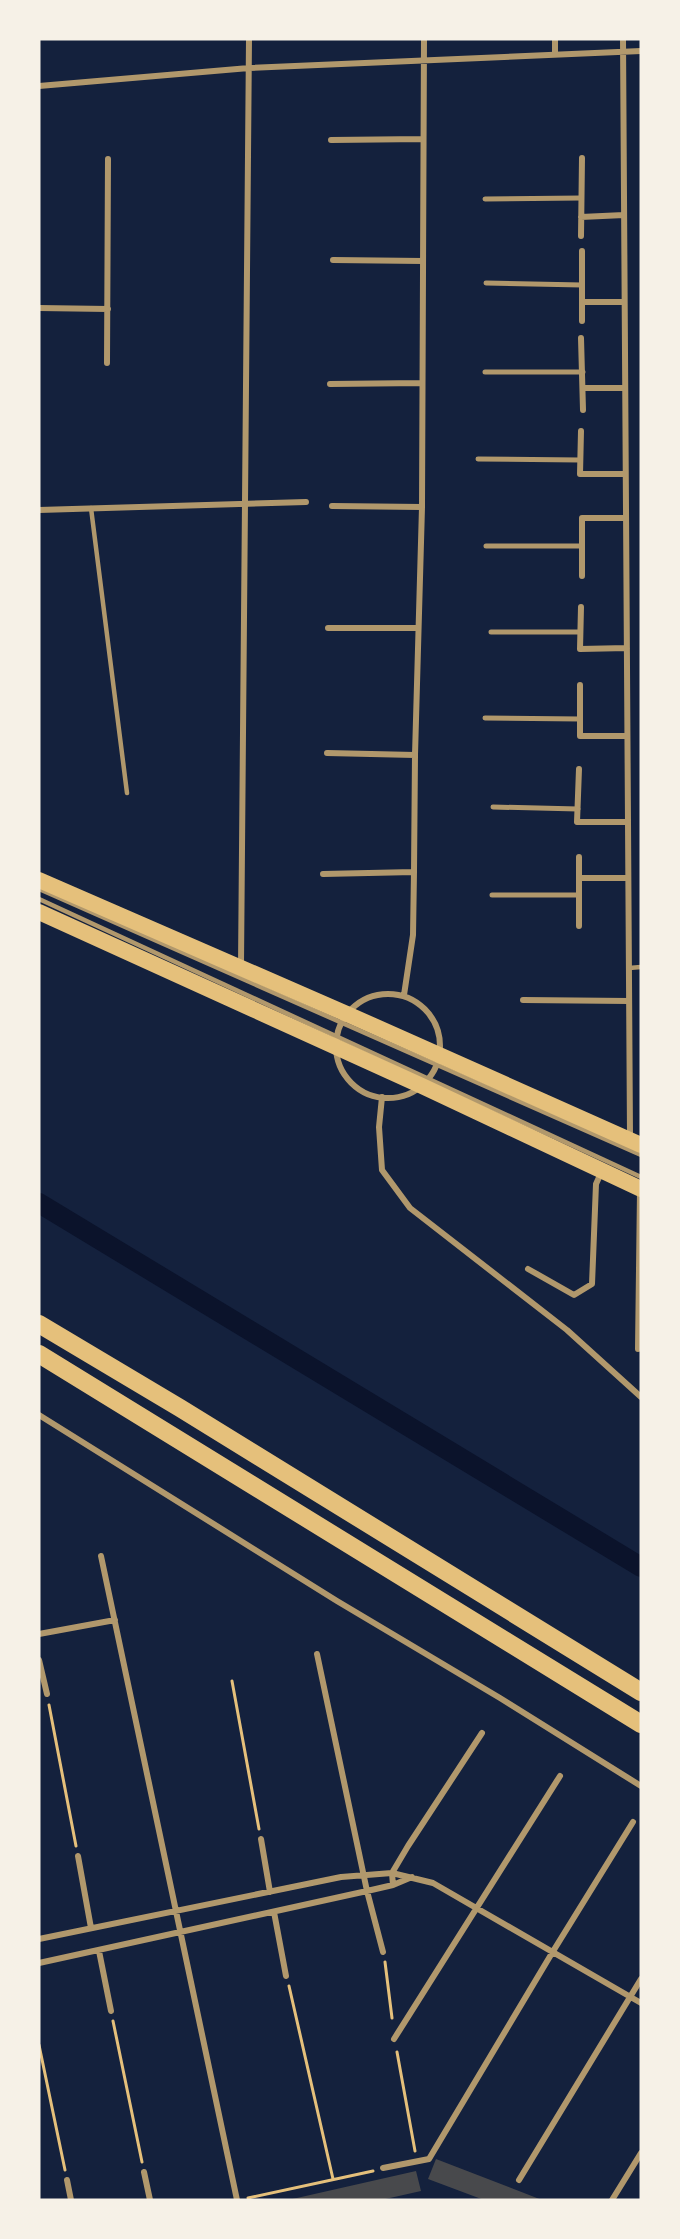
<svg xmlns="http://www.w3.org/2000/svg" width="680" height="2239" font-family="'Exo 2',sans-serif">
  <rect width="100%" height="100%" fill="#14213d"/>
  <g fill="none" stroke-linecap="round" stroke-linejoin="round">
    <!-- canal -->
    <path stroke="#0b132b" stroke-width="20" d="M 39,1203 L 641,1567"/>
  </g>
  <!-- building -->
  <path fill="#48494c" d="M 436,2159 L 542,2200 L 484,2200 L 428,2179 Z
    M 416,2171 L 421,2191 L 381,2200 L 288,2200 Z"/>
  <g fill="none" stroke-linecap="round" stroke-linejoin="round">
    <!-- path -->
    <path stroke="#e5c07b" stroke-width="3" d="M 232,1681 L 259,1829
      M 49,1705 L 76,1846
      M 385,1962 L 392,2018
      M 289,1986 L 333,2179
      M 113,2021 L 142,2162
      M 39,2045 L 65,2170
      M 397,2052 L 415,2151
      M 248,2198 L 373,2171"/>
    <!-- service -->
    <path stroke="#b1986c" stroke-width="4.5" d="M 91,508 L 127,793
      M 39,889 L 641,1155
      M 39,899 L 641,1177
      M 629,968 L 641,967"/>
    <!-- pedestrian -->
    <path stroke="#b1986c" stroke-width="5" d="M 485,199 L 581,198
      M 486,283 L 582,285
      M 485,372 L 583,372
      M 478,459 L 580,460
      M 486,546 L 582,546
      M 491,632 L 580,632
      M 485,718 L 580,719
      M 493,807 L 578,809
      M 492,895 L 579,895"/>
    <!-- minor -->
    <path stroke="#b1986c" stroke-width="6" d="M 623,39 L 630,1136
      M 555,54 L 555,39
      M 39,86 L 249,68 L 641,51
      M 331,140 L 423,139
      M 581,217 L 624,215
      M 581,236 L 582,158
      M 333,260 L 423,261
      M 582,302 L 624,302
      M 39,308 L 108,309
      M 582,321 L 582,251
      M 581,338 L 583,410
      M 107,363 L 108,159
      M 330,384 L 422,383
      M 583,388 L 625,388
      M 581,431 L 580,474 L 625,474
      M 332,506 L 422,507
      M 39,510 L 306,502
      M 582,576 L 582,518 L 626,518
      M 581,607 L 580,649 L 627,648
      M 328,628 L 418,628
      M 580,685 L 580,736 L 627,736
      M 327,753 L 415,755
      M 579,769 L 577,822 L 628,822
      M 579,857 L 579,926
      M 323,874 L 414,872
      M 579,878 L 628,878
      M 241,965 L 249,39
      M336 1046a52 52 0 1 1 104 0a52 52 0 1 1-104 0Z
      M 404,995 L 413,935 L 414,872 L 415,755 L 422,507 L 424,39
      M 523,1000 L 629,1001
      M 382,1097 L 379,1127 L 382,1170 L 410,1208 L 567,1330 L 641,1397
      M 528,1269 L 574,1295 L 592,1284 L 596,1184 L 601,1173
      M 638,1349 L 640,1191
      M 39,1415 L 337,1601 L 500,1698 L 641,1786
      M 101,1556 L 237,2200
      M 39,1634 L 115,1620
      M 317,1654 L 367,1891 L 383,1952
      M 39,1660 L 47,1694
      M 261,1839 L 270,1892
      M 78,1856 L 91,1928
      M 393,1885 L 392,1873 L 408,1846 L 482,1733
      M 274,1912 L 286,1976
      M 39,1939 L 341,1877 L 392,1873 L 433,1883 L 641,2003
      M 99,1951 L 111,2011
      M 39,1963 L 367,1891 L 393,1885 L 412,1877
      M 394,2039 L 560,1776
      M 383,2168 L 429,2159 L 552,1953 L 633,1822
      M 144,2172 L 150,2200
      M 67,2180 L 71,2200
      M 519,2180 L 641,1979
      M 612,2200 L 641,2153"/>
    <!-- trunk -->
    <path stroke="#e5c07b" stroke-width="16" d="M 39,880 L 347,1014 L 641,1145
      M 39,912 L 422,1086 L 641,1189"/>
    <!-- motorway -->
    <path stroke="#e5c07b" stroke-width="18" d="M 39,1324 L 180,1408 L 641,1692
      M 39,1354 L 641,1724"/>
  </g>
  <!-- border -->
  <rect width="680" height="2239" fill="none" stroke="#f6f1e7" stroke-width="81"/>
</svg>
